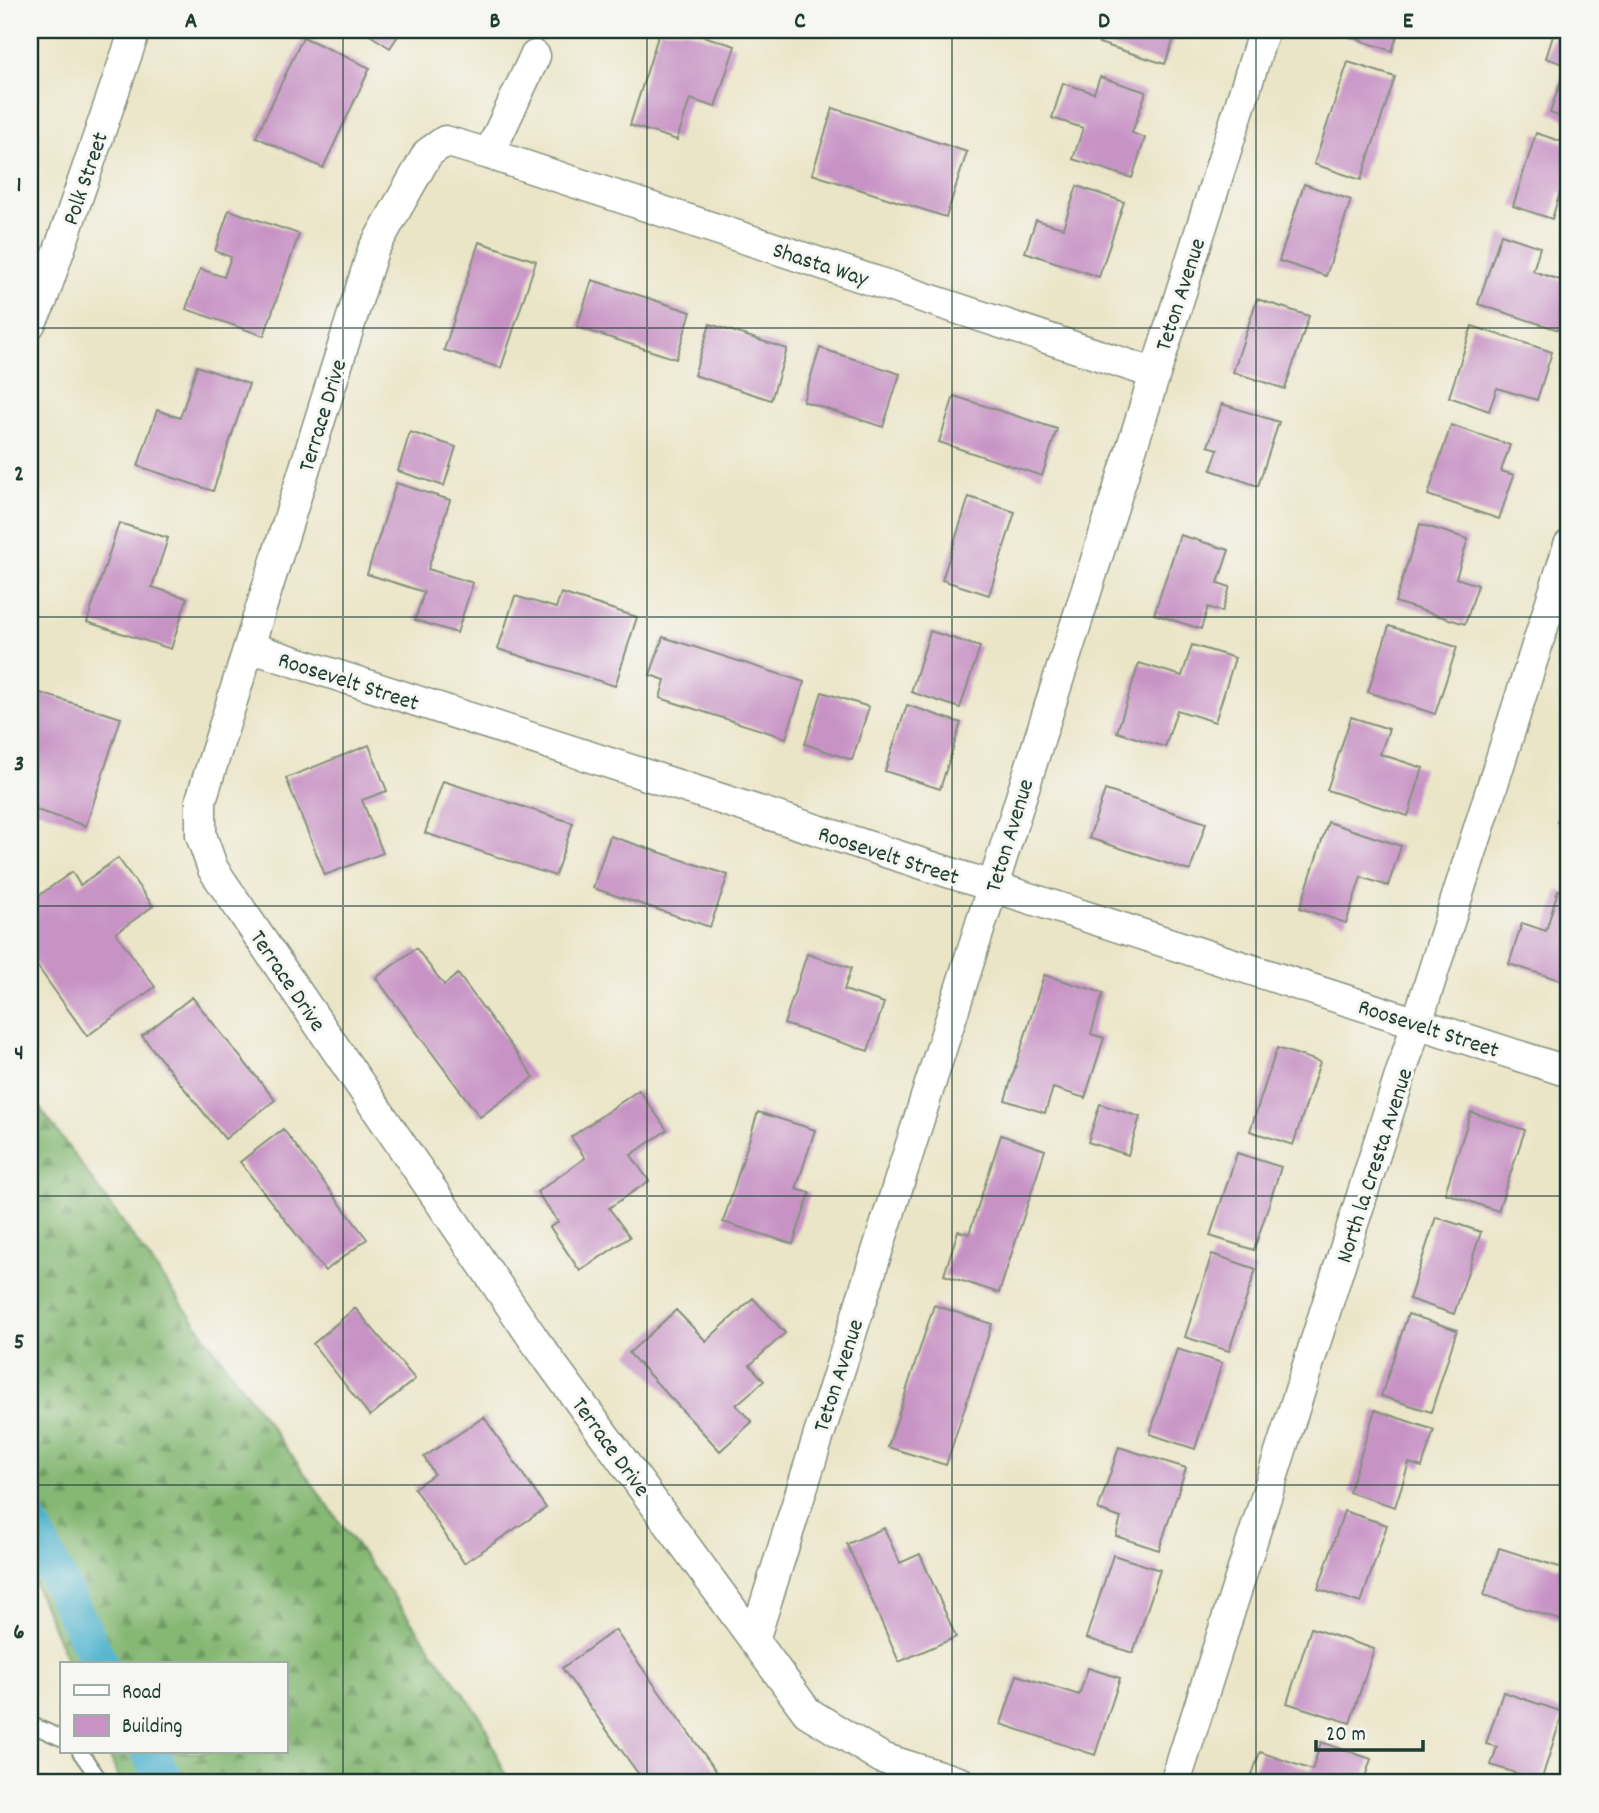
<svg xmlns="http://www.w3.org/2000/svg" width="1599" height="1813" font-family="Dekko,sans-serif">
  <defs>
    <pattern id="forest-firs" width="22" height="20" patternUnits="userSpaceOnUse" patternTransform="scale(1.75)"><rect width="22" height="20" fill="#85b873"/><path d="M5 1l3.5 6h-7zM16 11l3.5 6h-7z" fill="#6c975f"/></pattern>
  </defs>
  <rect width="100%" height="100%" fill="#f6f6f2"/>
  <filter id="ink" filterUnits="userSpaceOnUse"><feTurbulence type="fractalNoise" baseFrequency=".0143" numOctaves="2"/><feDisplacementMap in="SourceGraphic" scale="14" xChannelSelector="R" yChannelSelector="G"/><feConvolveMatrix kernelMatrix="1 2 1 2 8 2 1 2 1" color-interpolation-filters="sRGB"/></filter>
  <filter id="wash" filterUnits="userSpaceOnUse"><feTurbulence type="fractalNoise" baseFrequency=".00686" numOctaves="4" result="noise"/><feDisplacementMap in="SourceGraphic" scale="28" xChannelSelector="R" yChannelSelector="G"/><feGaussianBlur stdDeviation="1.57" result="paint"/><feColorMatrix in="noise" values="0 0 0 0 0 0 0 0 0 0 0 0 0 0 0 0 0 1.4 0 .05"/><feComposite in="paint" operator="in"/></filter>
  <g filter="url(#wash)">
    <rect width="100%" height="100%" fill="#ebe5c7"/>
    <!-- forest -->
    <path fill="url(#forest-firs)" stroke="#527a54" stroke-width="2" d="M 30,1094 L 482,1719 L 509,1783 L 121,1783 L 108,1752 L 285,1752 L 285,1664 L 69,1664 L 30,1574 Z"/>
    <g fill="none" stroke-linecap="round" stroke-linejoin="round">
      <!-- canal -->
      <path stroke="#4eb2cd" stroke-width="37" d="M 30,1523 L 100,1664
        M 149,1752 L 167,1783"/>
    </g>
    <g id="blocks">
      <!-- building -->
      <path fill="#c793c5" d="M 362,30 L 402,30 L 390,48 Z
        M 660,30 L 684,30 L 735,46 L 715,107 L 690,99 L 677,140 L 630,125 Z
        M 1103,30 L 1177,30 L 1165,64 L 1099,43 Z
        M 1346,30 L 1399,30 L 1392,51 L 1344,35 Z
        M 1555,30 L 1569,30 L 1569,120 L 1550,113 L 1566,65 L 1546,58 Z
        M 303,37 L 370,68 L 323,168 L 256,137 Z
        M 1348,62 L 1395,77 L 1361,180 L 1314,164 Z
        M 1100,77 L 1146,92 L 1132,133 L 1145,138 L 1132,178 L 1073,159 L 1083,128 L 1052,118 L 1063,83 L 1094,93 Z
        M 833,108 L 967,152 L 946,217 L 812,174 Z
        M 1536,133 L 1569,144 L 1569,195 L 1560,192 L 1552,219 L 1513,206 Z
        M 1304,184 L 1351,200 L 1326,276 L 1279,261 Z
        M 1077,186 L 1124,202 L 1099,277 L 1025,252 L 1036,220 L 1063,228 Z
        M 229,210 L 299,234 L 264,336 L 186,309 L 200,269 L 224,277 L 231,257 L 215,251 Z
        M 1501,234 L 1540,247 L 1533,271 L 1569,283 L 1569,307 L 1562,331 L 1478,304 Z
        M 479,242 L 536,261 L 501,368 L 444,350 Z
        M 592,280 L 691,312 L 676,359 L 577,327 Z
        M 1257,299 L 1309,316 L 1285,389 L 1233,372 Z
        M 710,324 L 787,349 L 771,400 L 694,375 Z
        M 1472,326 L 1552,352 L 1537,400 L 1497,388 L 1489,411 L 1449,397 Z
        M 820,348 L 900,374 L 883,427 L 803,401 Z
        M 197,366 L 249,384 L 213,491 L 138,466 L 157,410 L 180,418 Z
        M 954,396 L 1057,429 L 1042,476 L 939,442 Z
        M 1222,404 L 1279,422 L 1258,486 L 1211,470 L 1218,449 L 1208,446 Z
        M 1451,425 L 1510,445 L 1501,471 L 1514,475 L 1499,519 L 1428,495 Z
        M 410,432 L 456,447 L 444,486 L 398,471 Z
        M 396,483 L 450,500 L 428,569 L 473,583 L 457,633 L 415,620 L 424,592 L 367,574 Z
        M 969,497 L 1015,512 L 989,595 L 942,580 Z
        M 119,523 L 168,538 L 152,587 L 187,598 L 171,649 L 87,622 Z
        M 1420,524 L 1468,539 L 1456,578 L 1478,585 L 1465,624 L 1395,602 Z
        M 1180,535 L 1229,550 L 1218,583 L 1230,587 L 1222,612 L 1208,607 L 1201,629 L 1154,614 Z
        M 561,593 L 637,617 L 615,686 L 498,649 L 515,596 L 556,608 Z
        M 1389,626 L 1457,647 L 1435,714 L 1368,692 Z
        M 930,631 L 980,647 L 960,708 L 911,692 Z
        M 663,637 L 804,682 L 786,738 L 660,698 L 665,680 L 650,675 Z
        M 1192,645 L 1235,658 L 1215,722 L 1177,710 L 1165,747 L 1117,732 L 1139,663 L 1182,676 Z
        M 37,692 L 121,718 L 86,826 L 30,808 L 30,715 Z
        M 822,692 L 869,707 L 852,760 L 805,744 Z
        M 907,705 L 961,723 L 940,789 L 885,771 Z
        M 1351,717 L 1389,729 L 1380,754 L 1423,768 L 1408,816 L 1327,790 Z
        M 369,745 L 387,791 L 362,800 L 383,853 L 325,875 L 286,778 Z
        M 443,781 L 573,823 L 555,876 L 425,833 Z
        M 1569,785 L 1569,826 L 1557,822 Z
        M 1105,790 L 1206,823 L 1190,871 L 1089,838 Z
        M 1328,822 L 1401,846 L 1388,886 L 1361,877 L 1346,923 L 1300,908 Z
        M 610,836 L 728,875 L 710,927 L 593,888 Z
        M 118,858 L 153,906 L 116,933 L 155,987 L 87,1036 L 30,956 L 30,902 L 72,872 L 80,885 Z
        M 1558,890 L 1569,894 L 1569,983 L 1509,964 L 1522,923 L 1546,931 Z
        M 416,948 L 444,985 L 458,974 L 534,1077 L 480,1117 L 376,978 Z
        M 807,954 L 851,968 L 844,990 L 884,1003 L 868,1051 L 784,1024 Z
        M 1044,975 L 1103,993 L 1091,1034 L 1104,1038 L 1085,1098 L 1053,1088 L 1045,1113 L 1005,1100 Z
        M 192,997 L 275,1100 L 225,1139 L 142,1036 Z
        M 1277,1048 L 1320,1062 L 1293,1145 L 1250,1131 Z
        M 639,1090 L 667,1130 L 631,1155 L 649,1181 L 609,1208 L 630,1237 L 580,1271 L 550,1227 L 558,1222 L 537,1192 L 585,1158 L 571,1137 Z
        M 1100,1104 L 1140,1117 L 1128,1155 L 1088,1142 Z
        M 758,1112 L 815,1130 L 796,1189 L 810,1193 L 793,1244 L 723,1222 Z
        M 1471,1112 L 1525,1130 L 1498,1211 L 1445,1193 Z
        M 283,1129 L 367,1239 L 325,1271 L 240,1162 Z
        M 1001,1135 L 1045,1150 L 999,1293 L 944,1275 L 958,1231 L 969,1234 Z
        M 1237,1153 L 1281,1167 L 1254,1250 L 1210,1236 Z
        M 1436,1217 L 1481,1232 L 1454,1314 L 1409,1299 Z
        M 1212,1254 L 1256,1269 L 1229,1351 L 1185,1337 Z
        M 753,1298 L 785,1333 L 750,1365 L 764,1381 L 736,1405 L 752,1422 L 720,1451 L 629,1353 L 676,1310 L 706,1341 Z
        M 934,1305 L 992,1324 L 946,1465 L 888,1447 Z
        M 355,1308 L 415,1379 L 370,1416 L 313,1344 Z
        M 1408,1314 L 1457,1330 L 1431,1412 L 1381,1396 Z
        M 1177,1349 L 1222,1363 L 1195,1449 L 1150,1434 Z
        M 1375,1410 L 1434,1430 L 1422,1467 L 1409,1463 L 1395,1507 L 1349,1492 Z
        M 484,1417 L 546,1508 L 464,1563 L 414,1488 L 434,1474 L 424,1457 Z
        M 1119,1447 L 1186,1468 L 1159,1550 L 1116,1536 L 1121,1518 L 1098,1510 Z
        M 1344,1511 L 1387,1525 L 1361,1603 L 1318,1589 Z
        M 884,1528 L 900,1563 L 920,1554 L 956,1637 L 899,1662 L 847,1544 Z
        M 1499,1548 L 1569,1570 L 1569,1623 L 1484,1595 Z
        M 1113,1555 L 1160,1570 L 1133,1653 L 1086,1638 Z
        M 1311,1628 L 1374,1649 L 1350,1723 L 1287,1703 Z
        M 615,1630 L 719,1775 L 707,1783 L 645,1783 L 562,1668 Z
        M 1088,1668 L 1120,1678 L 1095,1755 L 1001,1724 L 1017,1675 L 1079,1695 Z
        M 1503,1692 L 1563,1712 L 1541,1781 L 1491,1765 L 1497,1747 L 1486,1744 Z
        M 1321,1742 L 1371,1759 L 1363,1783 L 1249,1783 L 1260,1752 L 1312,1770 Z"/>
    </g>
  </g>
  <g filter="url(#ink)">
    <use href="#blocks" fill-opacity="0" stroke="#85917e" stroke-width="2"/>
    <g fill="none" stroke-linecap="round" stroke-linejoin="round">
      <!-- lane casing -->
      <g stroke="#85917e" stroke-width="18">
        <path id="lane" d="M 30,1724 L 61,1738
          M 80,1752 L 102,1783"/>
      </g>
      <!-- street casing -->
      <g stroke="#85917e" stroke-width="33">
        <path id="street" d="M 535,56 L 489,154 L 445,141 L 428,153 L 373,250 L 201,800 L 201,835 L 213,869 L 535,1341 L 807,1712 L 882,1758 L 962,1783
          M 489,154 L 1153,373
          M 30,324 L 42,300 L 135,30
          M 249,647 L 1569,1072
          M 754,1640 L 1264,30
          M 1175,1783 L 1569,545"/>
      </g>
      <!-- lane -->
      <use href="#lane" stroke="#fff" stroke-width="14"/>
      <!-- street -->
      <use href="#street" stroke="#fff" stroke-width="30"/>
    </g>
  </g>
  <!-- grid -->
  <path fill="none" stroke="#1f3d34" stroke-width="2" stroke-opacity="0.55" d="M 343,30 L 343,1783M 647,30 L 647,1783M 952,30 L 952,1783M 1256,30 L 1256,1783M 30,328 L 1569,328M 30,617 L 1569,617M 30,906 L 1569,906M 30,1196 L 1569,1196M 30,1485 L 1569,1485"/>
  <g text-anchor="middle" stroke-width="6" stroke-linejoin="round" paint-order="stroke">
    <!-- street labels -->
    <g font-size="23" fill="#1f3d34" stroke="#f6f6f2">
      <text transform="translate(84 178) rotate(-71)" y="8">Polk Street</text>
      <text transform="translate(821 263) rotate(18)" y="8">Shasta Way</text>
      <text transform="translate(1179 294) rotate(-72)" y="8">Teton Avenue</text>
      <text transform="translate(321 415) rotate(-73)" y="8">Terrace Drive</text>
      <text transform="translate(349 680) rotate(18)" y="8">Roosevelt Street</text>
      <text transform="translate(1008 835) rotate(-73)" y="8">Teton Avenue</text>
      <text transform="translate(889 854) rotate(18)" y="8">Roosevelt Street</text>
      <text transform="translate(289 980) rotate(56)" y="8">Terrace Drive</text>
      <text transform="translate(1429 1027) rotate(18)" y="8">Roosevelt Street</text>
      <text transform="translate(1373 1165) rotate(-72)" y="8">North la Cresta Avenue</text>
      <text transform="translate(837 1375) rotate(-72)" y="8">Teton Avenue</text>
      <text transform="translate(612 1446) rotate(54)" y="8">Terrace Drive</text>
    </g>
  </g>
  <!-- margin -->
  <rect width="1599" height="1813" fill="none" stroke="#f6f6f2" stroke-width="77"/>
  <!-- legend -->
  <rect x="60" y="1662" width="228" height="91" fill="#f6f6f2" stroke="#a0aca6" stroke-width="2"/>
  <rect x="74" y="1685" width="35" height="10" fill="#ffffff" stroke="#a0aca6" stroke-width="2"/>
  <text x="122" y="1698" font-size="21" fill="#1f3d34">Road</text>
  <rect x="74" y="1715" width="35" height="21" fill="#c793c5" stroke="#a0aca6" stroke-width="2"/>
  <text x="122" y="1732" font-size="21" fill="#1f3d34">Building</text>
  <!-- scale -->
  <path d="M1316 1740v10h107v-10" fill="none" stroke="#1f3d34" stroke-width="3.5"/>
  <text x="1326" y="1740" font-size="21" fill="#1f3d34" stroke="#f6f6f2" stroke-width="5" paint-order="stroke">20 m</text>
  <rect x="38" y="38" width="1522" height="1736" fill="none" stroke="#1f3d34" stroke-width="2.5"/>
  <g font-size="23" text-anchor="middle" font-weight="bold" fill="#1f3d34">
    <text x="191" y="27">A</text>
    <text x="495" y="27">B</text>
    <text x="800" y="27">C</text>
    <text x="1104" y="27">D</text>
    <text x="1408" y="27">E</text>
    <text x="19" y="191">1</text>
    <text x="19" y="480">2</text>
    <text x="19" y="770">3</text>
    <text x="19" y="1059">4</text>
    <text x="19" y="1348">5</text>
    <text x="19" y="1638">6</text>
  </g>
</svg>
